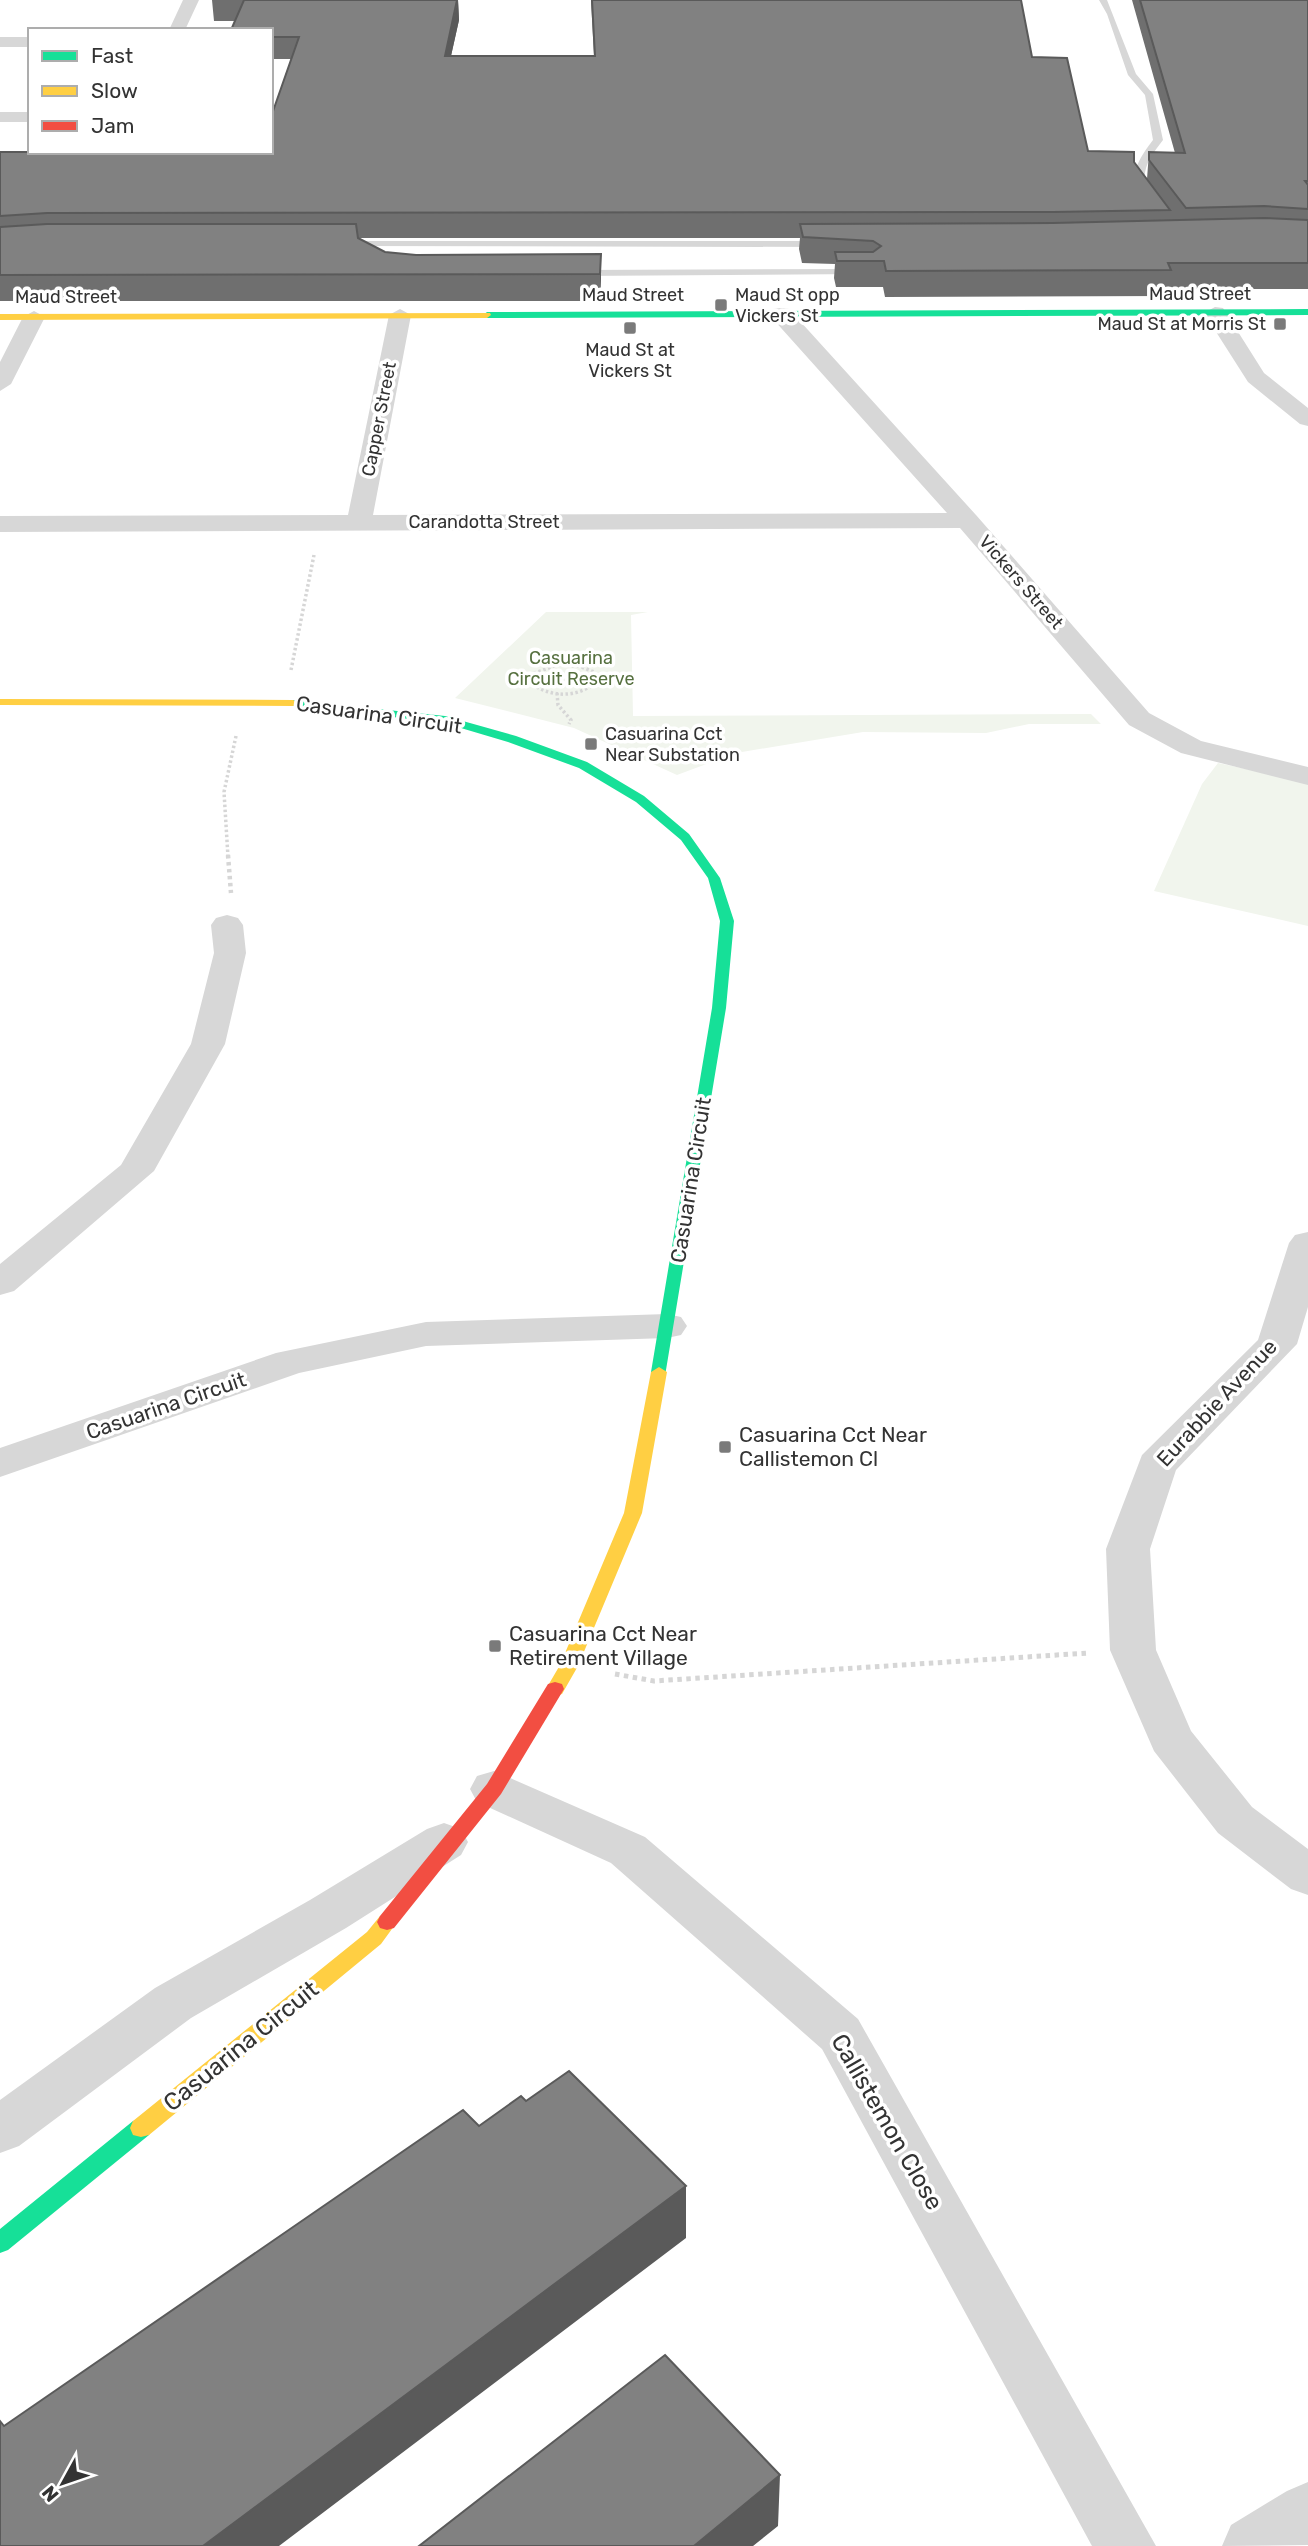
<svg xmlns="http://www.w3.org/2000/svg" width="1308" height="2546" font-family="Rubik,sans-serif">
  <rect width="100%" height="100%" fill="#fff"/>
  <!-- green -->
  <path fill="#f1f5ed" d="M 546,612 L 648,612 L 631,615 L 633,716 L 1091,714 L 1101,724 L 1029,724 L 986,733 L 863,732 L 736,753 L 677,775 L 574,728 L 455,698 Z
    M 1218,763 L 1308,782 L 1308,926 L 1154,891 L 1202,784 Z"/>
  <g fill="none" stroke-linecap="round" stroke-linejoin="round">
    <!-- path-far2 -->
    <path stroke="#d6d6d6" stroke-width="3.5" stroke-dasharray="2.5 2.5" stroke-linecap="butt" d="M 557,665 L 579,666 L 594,672 L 597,681 C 579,698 552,698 532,684 L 532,674 Z
      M 291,670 L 314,555
      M 557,693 L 558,705 L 571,720 L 569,724
      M 228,857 L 224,792 L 236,736"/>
    <!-- path-far1 -->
    <path stroke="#d6d6d6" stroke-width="4.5" stroke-dasharray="3.5 3.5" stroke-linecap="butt" d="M 228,855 L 231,893"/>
    <!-- path -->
    <path stroke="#d6d6d6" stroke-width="5" stroke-dasharray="4.5 4.5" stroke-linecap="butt" d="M 615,1674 L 654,1681 L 1088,1653"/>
    <!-- lane -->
    <path fill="#d7d7d7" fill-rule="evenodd" d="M 1099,0 L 1107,0 L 1136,74 L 1153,94 L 1163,140 C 1150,157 1139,171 1148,192 L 1143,195 C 1122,182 1143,153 1153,140 L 1145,95 L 1128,75 L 1107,14 Z
      M 343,241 L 824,241 L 829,244 L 824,247 L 339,246 L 339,242 Z
      M 858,269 L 862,270 L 862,274 L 577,276 L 572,273 L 577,270 Z"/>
    <!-- street -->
    <path fill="#d7d7d7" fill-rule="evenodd" d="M 183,0 L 199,0 L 185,30 L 169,30 Z
      M 0,37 L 30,37 L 30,47 L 0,47 Z
      M 0,112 L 30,112 L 30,122 L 0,122 Z
      M 1215,307 L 1223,308 L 1264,373 L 1308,408 L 1308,426 L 1300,424 L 1248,382 L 1204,313 Z
      M 781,308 L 789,309 L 976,515 L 1149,713 L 1201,741 L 1308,767 L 1308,785 L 1181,753 L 1129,725 L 960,528 L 0,532 L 0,516 L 348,515 L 389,315 L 400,309 L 411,315 L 373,515 L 947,513 L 773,319 L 770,314 L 773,309 Z
      M 34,311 L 45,317 L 11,384 L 0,391 L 0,362 L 23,317 Z
      M 227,915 L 238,918 L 243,925 L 246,953 L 225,1044 L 154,1171 L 14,1291 L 0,1295 L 0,1264 L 121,1165 L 191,1044 L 214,953 L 211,925 L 216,918 Z
      M 1308,1232 L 1308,1307 L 1297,1344 L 1176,1470 L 1150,1549 L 1156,1650 L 1191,1731 L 1252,1807 L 1308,1849 L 1308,1895 L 1291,1889 L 1218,1833 L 1154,1751 L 1110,1650 L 1106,1549 L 1142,1455 L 1258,1340 L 1289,1243 L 1295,1235 Z
      M 667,1314 L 681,1317 L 687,1326 L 681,1335 L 667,1338 L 426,1346 L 299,1373 L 0,1477 L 0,1448 L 276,1353 L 426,1322 Z
      M 494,1771 L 645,1837 L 858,2019 L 1156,2546 L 1092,2546 L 822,2049 L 611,1863 L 477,1802 L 470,1789 L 477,1776 Z
      M 444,1823 L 461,1829 L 468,1842 L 461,1855 L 346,1928 L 191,2018 L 19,2146 L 0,2153 L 0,2100 L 155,1988 L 310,1900 L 427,1829 Z
      M 1308,2482 L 1308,2545 L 1222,2546 L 1231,2525 L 1287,2491 Z"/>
    <!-- fast -->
    <path fill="#16e098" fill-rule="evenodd" d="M 1308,309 L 1308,315 L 487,318 L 483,315 L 487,312 Z
      M 293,700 L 445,716 L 516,736 L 587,762 L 644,796 L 689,834 L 720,878 L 734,921 L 726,1008 L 665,1376 L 659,1377 L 651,1372 L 712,1008 L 720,921 L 708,878 L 681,840 L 636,802 L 579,768 L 508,742 L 444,723 L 289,705 L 289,701 Z
      M 141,2119 L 149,2121 L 152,2128 L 149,2135 L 8,2250 L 0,2253 L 0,2229 L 133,2121 Z"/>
    <!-- slow -->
    <path fill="#ffcf43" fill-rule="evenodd" d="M 490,313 L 491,315 L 487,318 L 0,320 L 0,314 Z
      M 0,699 L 293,700 L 299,703 L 293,706 L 0,705 Z
      M 659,1367 L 667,1372 L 642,1513 L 578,1666 L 562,1694 L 555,1696 L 548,1694 L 546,1689 L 560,1665 L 624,1513 L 651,1372 Z
      M 387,1914 L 394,1916 L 397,1922 L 381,1944 L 149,2135 L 141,2137 L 133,2135 L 130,2128 L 133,2121 L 367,1932 L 380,1916 Z"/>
    <!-- jam -->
    <path fill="#f24e42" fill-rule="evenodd" d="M 555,1682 L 562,1684 L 564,1689 L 501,1794 L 394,1928 L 387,1930 L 380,1928 L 377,1922 L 380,1916 L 487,1784 L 548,1684 Z"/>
  </g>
  <!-- wall -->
  <path fill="#6f6f6f" d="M 212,0 L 458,0 L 459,20 L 451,56 L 594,56 L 591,0 L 1021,0 L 1032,57 L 1088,151 L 1134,162 L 1147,179 L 1149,152 L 1175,153 L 1132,0 L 1308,0 L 1308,289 L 1169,289 L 1168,296 L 885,297 L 883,287 L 836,287 L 834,278 L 835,264 L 802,263 L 799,249 L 800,238 L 358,238 L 385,252 L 416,255 L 601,254 L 600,301 L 0,301 L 0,152 L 271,152 L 272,114 L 291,59 L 271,59 L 271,30 L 235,21 L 214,21 Z"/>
  <!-- shaded-wall -->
  <path fill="#5a5a5a" d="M 458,0 L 459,20 L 446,78 L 445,56 Z
    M 601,254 L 601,279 L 600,301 L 600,274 Z
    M 686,2186 L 686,2238 L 279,2546 L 203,2546 Z
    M 780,2475 L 778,2526 L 753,2546 L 694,2546 Z"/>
  <!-- building -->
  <path fill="#818181" stroke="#5a5a5a" stroke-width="2" d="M 244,0 L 457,0 L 445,56 L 595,56 L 592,0 L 1021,0 L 1032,57 L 1067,58 L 1088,151 L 1134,152 L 1134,162 L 1170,210 L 1053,212 L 47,213 L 0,216 L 0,152 L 271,152 L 271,114 L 272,114 L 299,37 L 271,37 L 271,30 L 231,30 Z
    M 1140,0 L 1308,0 L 1308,181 L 1305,181 L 1308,185 L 1308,209 L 1264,206 L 1186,208 L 1149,160 L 1149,152 L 1185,153 Z
    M 1264,218 L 1308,220 L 1308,263 L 1168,263 L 1171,270 L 886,271 L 884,261 L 837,261 L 835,252 L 873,252 L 881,246 L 873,241 L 803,237 L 800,224 L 1053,223 Z
    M 47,224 L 356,224 L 358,238 L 385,252 L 416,255 L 601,254 L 600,274 L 0,275 L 0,227 Z
    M 569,2071 L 686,2186 L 203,2546 L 0,2546 L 0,2421 L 4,2426 L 463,2110 L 479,2126 L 521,2096 L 526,2101 Z
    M 665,2355 L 780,2475 L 694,2546 L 419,2546 Z"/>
  <!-- markers -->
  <g fill="#7a7a7a" stroke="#fff" stroke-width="2.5">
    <rect x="714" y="298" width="14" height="14" rx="3.5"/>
    <rect x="1273" y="317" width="14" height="14" rx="3.5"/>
    <rect x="623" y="321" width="14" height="14" rx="3.5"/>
    <rect x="584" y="737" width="14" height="14" rx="3.5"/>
    <rect x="718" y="1440" width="14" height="14" rx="3.5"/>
    <rect x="488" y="1639" width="14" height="14" rx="3.5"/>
  </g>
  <g text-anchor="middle" stroke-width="7" stroke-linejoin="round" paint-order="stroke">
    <!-- far-street labels -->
    <g font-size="18" fill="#333" stroke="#fff">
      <text x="1200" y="300">Maud Street</text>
      <text x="633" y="301">Maud Street</text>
      <text x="66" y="303">Maud Street</text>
      <text transform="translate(379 419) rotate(-79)" y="6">Capper Street</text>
      <text x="484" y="528">Carandotta Street</text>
      <text transform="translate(1021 582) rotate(49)" y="6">Vickers Street</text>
    </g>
    <!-- far-poi labels -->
    <g font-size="18" fill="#333" stroke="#fff" text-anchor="start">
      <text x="735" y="301">Maud St opp<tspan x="735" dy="21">Vickers St</tspan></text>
      <text x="1266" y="330" text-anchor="end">Maud St at Morris St</text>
      <text x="630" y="356" text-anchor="middle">Maud St at<tspan x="630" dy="21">Vickers St</tspan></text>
      <text x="605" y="740">Casuarina Cct<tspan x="605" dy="21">Near Substation</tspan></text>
    </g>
    <!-- far-park labels -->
    <g font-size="18" fill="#56703f" stroke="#fff">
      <text x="571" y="664">Casuarina<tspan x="571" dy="21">Circuit Reserve</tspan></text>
    </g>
    <!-- street labels -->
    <g font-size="21" fill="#333" stroke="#fff">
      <text transform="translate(379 715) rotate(8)" y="7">Casuarina Circuit</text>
      <text transform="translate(691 1180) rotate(-81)" y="7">Casuarina Circuit</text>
      <text transform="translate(1217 1403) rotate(-47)" y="7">Eurabbie Avenue</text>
      <text transform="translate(166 1406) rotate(-19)" y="7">Casuarina Circuit</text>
    </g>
    <!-- poi labels -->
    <g font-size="21" fill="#333" stroke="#fff" text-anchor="start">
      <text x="739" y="1442">Casuarina Cct Near<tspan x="739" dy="24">Callistemon Cl</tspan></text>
      <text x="509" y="1641">Casuarina Cct Near<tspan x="509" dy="24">Retirement Village</tspan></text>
    </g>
    <!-- near-street labels -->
    <g font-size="24" fill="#333" stroke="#fff">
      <text transform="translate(241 2046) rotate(-39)" y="8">Casuarina Circuit</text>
      <text transform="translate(887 2122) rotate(60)" y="8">Callistemon Close</text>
    </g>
  </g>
  <!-- legend -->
  <rect x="28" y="28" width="245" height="126" fill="#ffffff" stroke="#adadad" stroke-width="2"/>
  <rect x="42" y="51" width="35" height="10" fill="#16e098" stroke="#adadad" stroke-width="2"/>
  <text x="91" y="63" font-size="21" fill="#333333">Fast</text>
  <rect x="42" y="86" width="35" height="10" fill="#ffcf43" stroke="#adadad" stroke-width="2"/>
  <text x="91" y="98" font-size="21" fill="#333333">Slow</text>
  <rect x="42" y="121" width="35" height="10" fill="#f24e42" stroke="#adadad" stroke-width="2"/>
  <text x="91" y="133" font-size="21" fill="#333333">Jam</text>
  <!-- north arrow -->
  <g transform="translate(63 2483) rotate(230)" stroke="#ffffff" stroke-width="5" paint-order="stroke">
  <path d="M0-5L12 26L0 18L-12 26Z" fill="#333333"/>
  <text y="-10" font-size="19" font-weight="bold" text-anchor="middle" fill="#333333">N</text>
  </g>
</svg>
